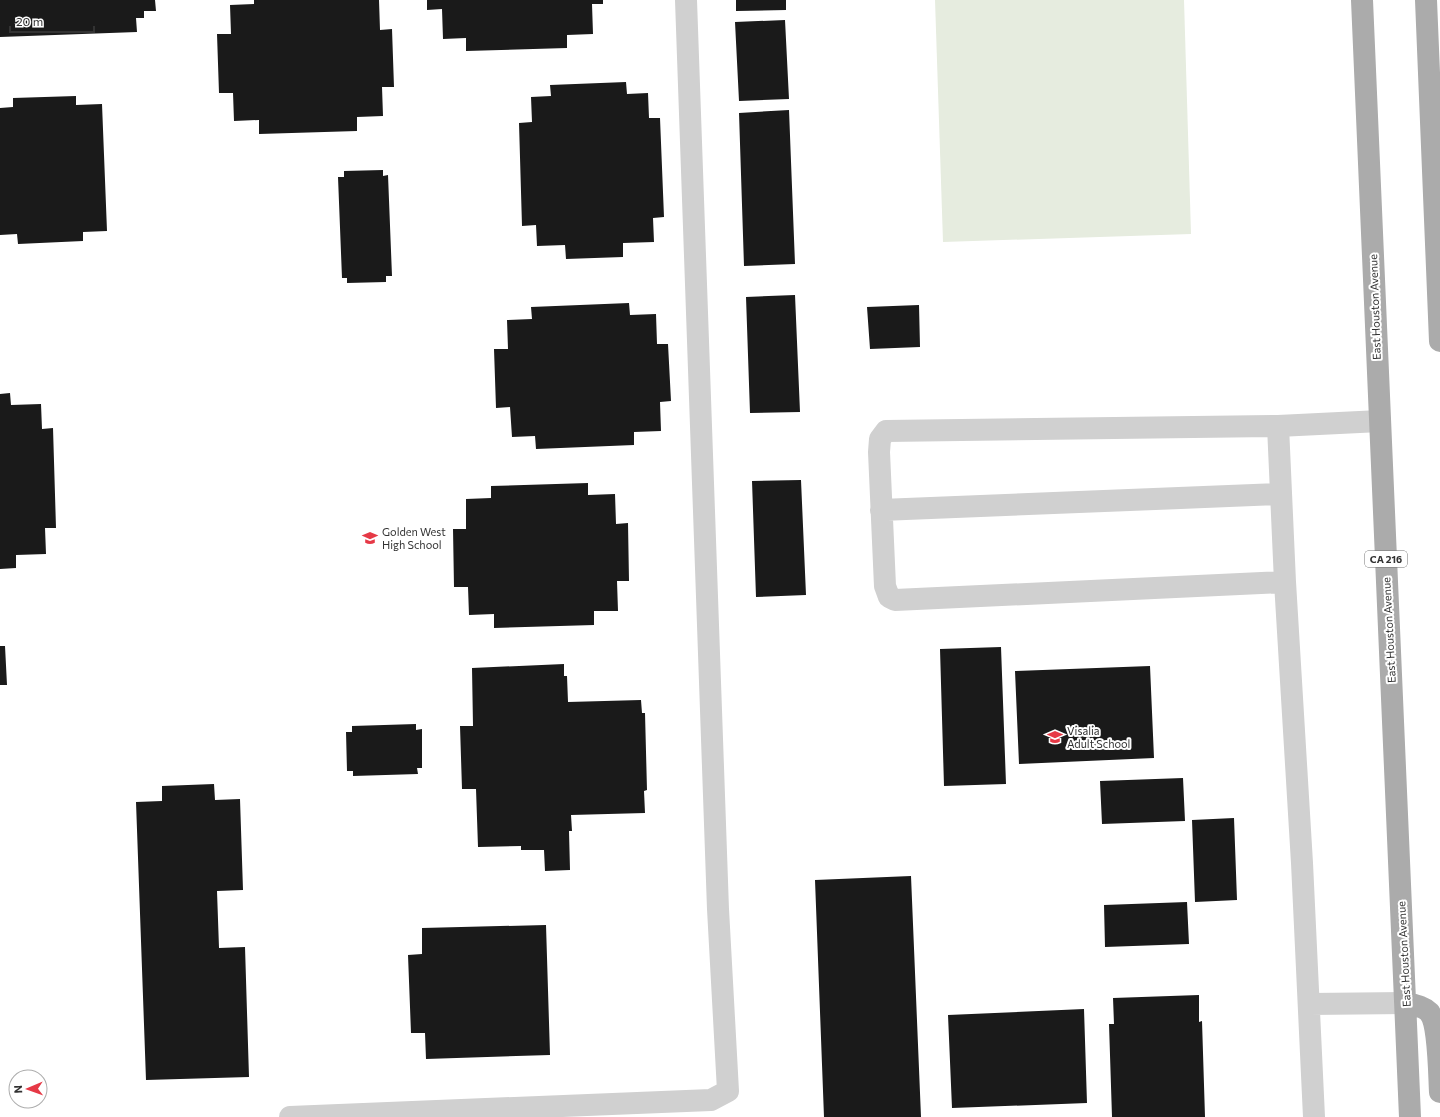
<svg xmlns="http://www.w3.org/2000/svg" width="1440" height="1117" font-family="Commissioner,sans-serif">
  <rect width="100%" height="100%" fill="#fff"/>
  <!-- green -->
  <path fill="#e6ecdf" d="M 935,0 L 1184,0 L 1191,234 L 943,242 Z"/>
  <!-- building -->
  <path fill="#1a1a1a" d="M 0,0 L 155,0 L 156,11 L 144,11 L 144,18 L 136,18 L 137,32 L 0,37 Z
    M 254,0 L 379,0 L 380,30 L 392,29 L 394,87 L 382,87 L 383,116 L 357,117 L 357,131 L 259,134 L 259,120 L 234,121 L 233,93 L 219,93 L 217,34 L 231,34 L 230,5 L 254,4 Z
    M 427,0 L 603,0 L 603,4 L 592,4 L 593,34 L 567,35 L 567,48 L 466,51 L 466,38 L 443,39 L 442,9 L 427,10 Z
    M 736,0 L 786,0 L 786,10 L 736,11 Z
    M 785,20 L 789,99 L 739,101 L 735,22 Z
    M 626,82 L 627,94 L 648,93 L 649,118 L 660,118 L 664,217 L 653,218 L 654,242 L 623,243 L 623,257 L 566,259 L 565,245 L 537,246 L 536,225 L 522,226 L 519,123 L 532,122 L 531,97 L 551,96 L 550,85 Z
    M 76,96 L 76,105 L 102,104 L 107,231 L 83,232 L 83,241 L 18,244 L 17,234 L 0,235 L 0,108 L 13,107 L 13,98 Z
    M 789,110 L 795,264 L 744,266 L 739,113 Z
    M 383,170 L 383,176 L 388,175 L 392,276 L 386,276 L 386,282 L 347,283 L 347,278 L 342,278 L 338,177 L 344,177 L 344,171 Z
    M 795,295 L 800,412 L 750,413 L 746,297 Z
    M 629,303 L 630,315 L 656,314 L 657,344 L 668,344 L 671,401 L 660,402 L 661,431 L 634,432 L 634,445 L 536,449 L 535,436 L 512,437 L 510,407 L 496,408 L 494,349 L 508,349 L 507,320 L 532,319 L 531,307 Z
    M 919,305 L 920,347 L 870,349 L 867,307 Z
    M 10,393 L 11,405 L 41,404 L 42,429 L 53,428 L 56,528 L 45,528 L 46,554 L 16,555 L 16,568 L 0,569 L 0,394 Z
    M 801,480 L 806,595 L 756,597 L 752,481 Z
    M 588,483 L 588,495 L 615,494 L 616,524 L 628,523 L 629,581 L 617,581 L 618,611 L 594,611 L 594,625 L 494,628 L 494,614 L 469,615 L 468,587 L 454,587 L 453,529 L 466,529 L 466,499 L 491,498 L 491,486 Z
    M 0,646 L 5,646 L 7,685 L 0,685 Z
    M 1001,647 L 1006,784 L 944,786 L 940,649 Z
    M 564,664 L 564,676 L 567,676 L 568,702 L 641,700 L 642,713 L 645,713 L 647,790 L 644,791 L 645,813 L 571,815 L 572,831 L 569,831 L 570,870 L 545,871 L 544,850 L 521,850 L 521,846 L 478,847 L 476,789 L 462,789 L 460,726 L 473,726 L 472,668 Z
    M 1150,666 L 1154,758 L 1019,764 L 1015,671 Z
    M 416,724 L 416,730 L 422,729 L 422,768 L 417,768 L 418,774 L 353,776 L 353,771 L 347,771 L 346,732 L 352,732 L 352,726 Z
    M 1183,778 L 1185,821 L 1102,824 L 1100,781 Z
    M 214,784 L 215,800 L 240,799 L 243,890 L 217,891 L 219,948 L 245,947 L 249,1077 L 146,1080 L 136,802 L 162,801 L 162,786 Z
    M 1234,818 L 1237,900 L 1195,902 L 1192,820 Z
    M 911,876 L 921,1117 L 824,1117 L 815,880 Z
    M 1187,902 L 1189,944 L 1105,947 L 1104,905 Z
    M 546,925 L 550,1055 L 426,1059 L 425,1033 L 411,1033 L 408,955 L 422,954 L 422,928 Z
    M 1199,995 L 1199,1022 L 1202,1021 L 1205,1117 L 1112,1117 L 1109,1024 L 1114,1024 L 1113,998 Z
    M 1084,1009 L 1087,1103 L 952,1108 L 948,1015 Z"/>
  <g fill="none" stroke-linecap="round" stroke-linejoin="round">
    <!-- minor -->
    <path stroke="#d0d0d0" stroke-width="22" d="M 1278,426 L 886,431 L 880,439 L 879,452 L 885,586 L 889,597 L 895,600 L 1285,582
      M 881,510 L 1281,494
      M 1309,1004 L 1406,1003
      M 290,1117 L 711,1100 L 728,1091 L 718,909 L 686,0
      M 1314,1117 L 1302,863 L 1285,582 L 1278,426 L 1380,421"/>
    <!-- major -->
    <path stroke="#ababab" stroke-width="22" d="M 1362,0 L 1410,1117
      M 1426,0 L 1440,341
      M 1406,1003 C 1414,1005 1423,1006 1429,1012 C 1439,1023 1439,1076 1440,1092"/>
  </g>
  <!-- icons -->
  <defs>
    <g id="school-bare" transform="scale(1.2)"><path d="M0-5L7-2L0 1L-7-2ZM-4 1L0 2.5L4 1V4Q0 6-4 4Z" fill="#e63946" stroke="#fff" stroke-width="2.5" paint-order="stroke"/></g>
  </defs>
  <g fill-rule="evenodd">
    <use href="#school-bare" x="370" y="538"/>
    <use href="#school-bare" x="1055" y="737"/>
  </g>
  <g text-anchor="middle" stroke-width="4" stroke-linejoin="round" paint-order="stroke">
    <!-- shield labels -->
    <rect fill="#fff" stroke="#707070" stroke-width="1" x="1365" y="551" width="42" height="16" rx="3"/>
    <g font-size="10" font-weight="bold" fill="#333">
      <text x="1386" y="563">CA 216</text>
    </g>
    <!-- street labels -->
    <g font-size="11" fill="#333" stroke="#fff">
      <text transform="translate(1375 307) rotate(-92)" y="4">East Houston Avenue</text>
      <text transform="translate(1389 630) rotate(-93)" y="4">East Houston Avenue</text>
      <text transform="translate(1404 954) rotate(-93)" y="4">East Houston Avenue</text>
    </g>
    <!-- poi labels -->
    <g font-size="11" fill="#333" stroke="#fff" text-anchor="start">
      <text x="382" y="536">Golden West<tspan x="382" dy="13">High School</tspan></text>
      <text x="1067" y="735">Visalia<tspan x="1067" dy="13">Adult School</tspan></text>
    </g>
  </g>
  <!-- north arrow -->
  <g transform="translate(28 1089) rotate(268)"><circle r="19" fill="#ffffff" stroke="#adadad"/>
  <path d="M0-3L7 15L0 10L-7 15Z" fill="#e63946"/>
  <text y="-6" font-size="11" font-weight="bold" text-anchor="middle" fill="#333333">N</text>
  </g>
  <!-- scale -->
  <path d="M10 26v6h84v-6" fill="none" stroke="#333333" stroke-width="2"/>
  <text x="16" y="26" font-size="12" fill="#333333" stroke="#ffffff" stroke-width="3" paint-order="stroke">20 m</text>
</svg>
